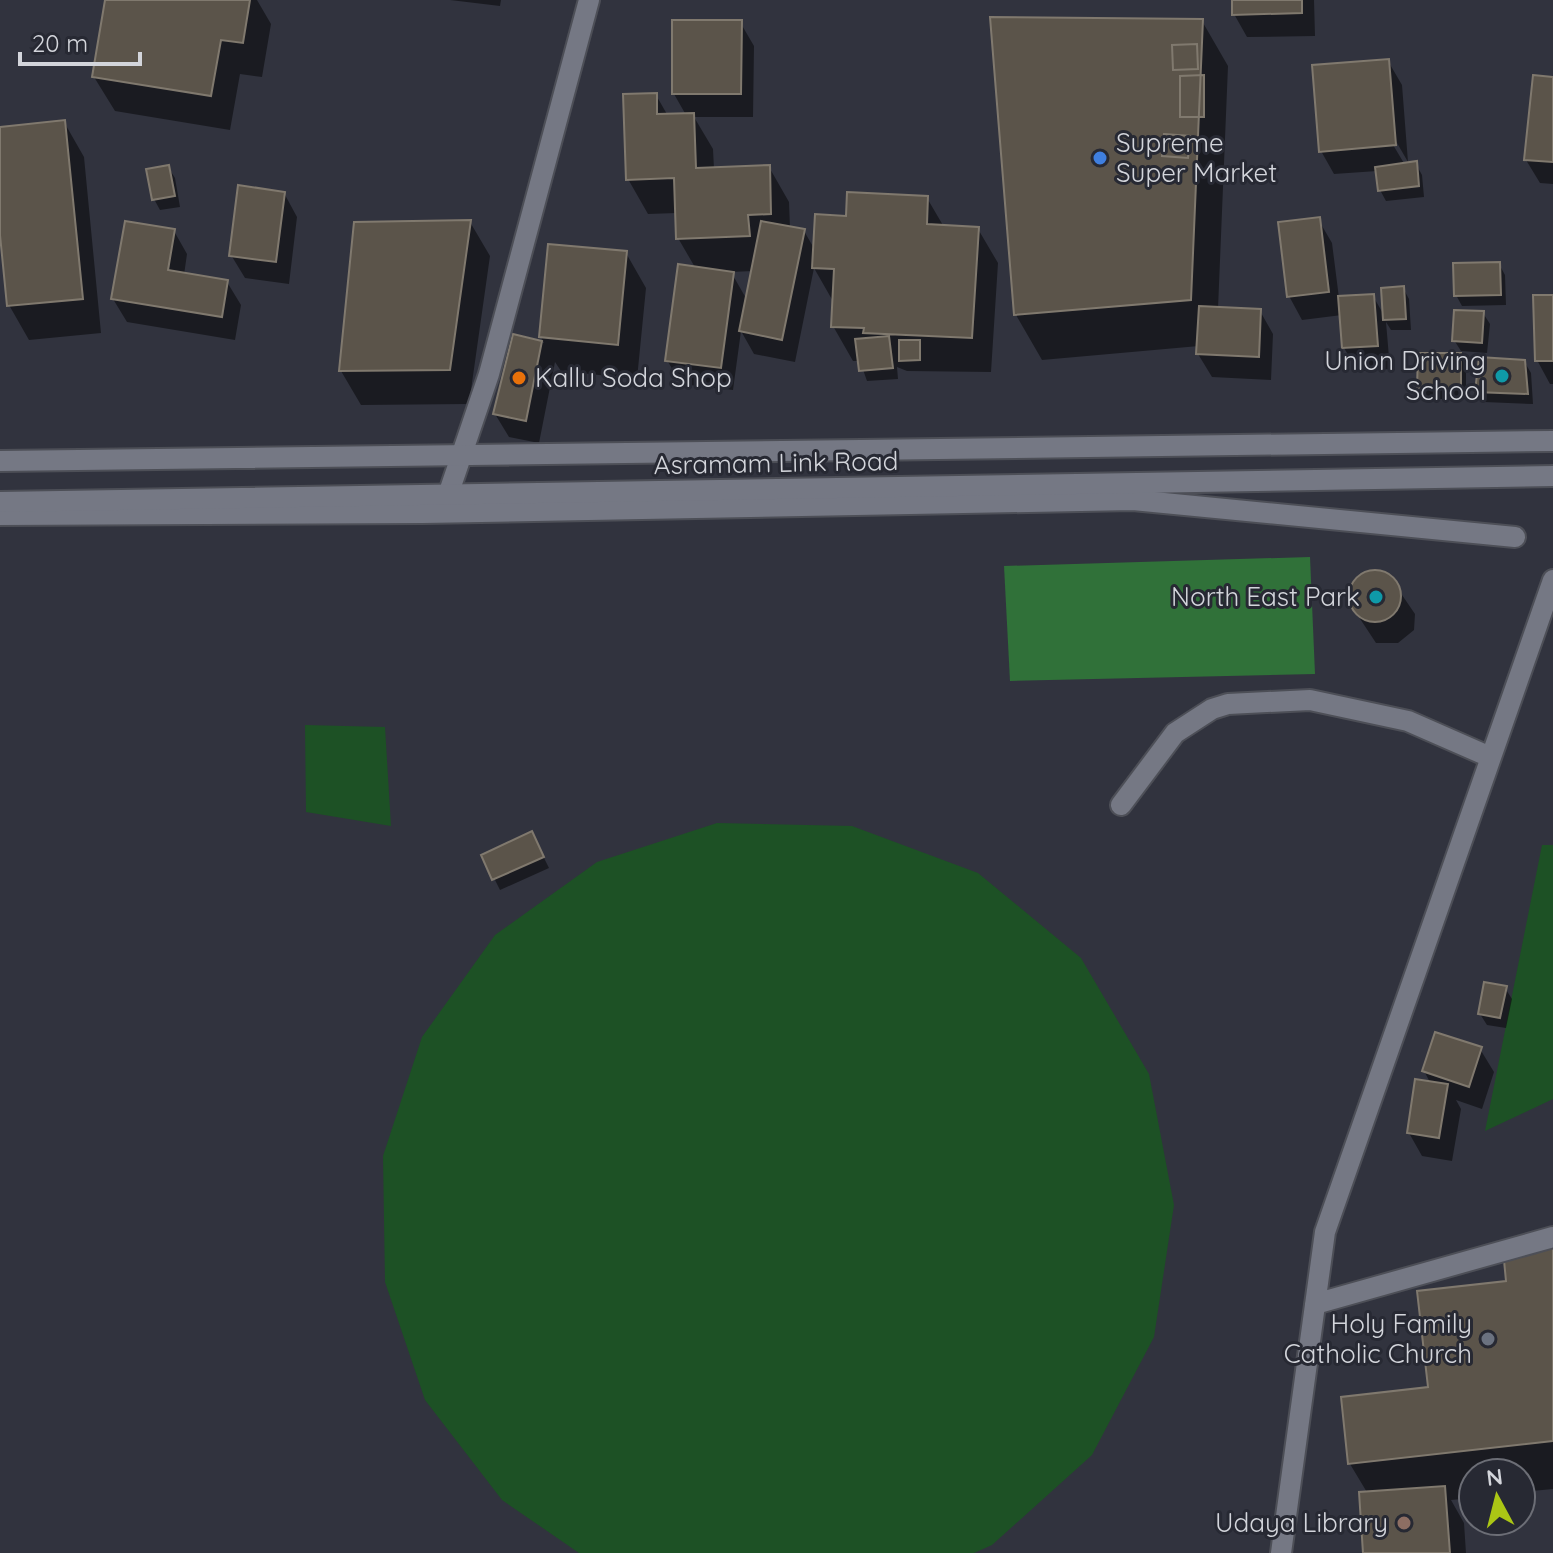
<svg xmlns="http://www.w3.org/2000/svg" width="1553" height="1553" font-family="Quicksand,sans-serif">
  <rect width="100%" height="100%" fill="#31333e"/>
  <!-- green -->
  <path fill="#1d5125" d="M 305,725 L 385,727 L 391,826 L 306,812 Z
    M 717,823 L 852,826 L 978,873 L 1081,958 L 1149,1074 L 1174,1205 L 1154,1337 L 1092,1455 L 992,1545 L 974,1553 L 579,1553 L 502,1500 L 425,1400 L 385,1282 L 383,1156 L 422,1037 L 495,935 L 597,862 Z
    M 1542,845 L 1553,845 L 1553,1099 L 1485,1131 Z"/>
  <!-- forest -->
  <path fill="#307139" d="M 1310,557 L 1315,674 L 1010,681 L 1004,566 Z"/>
  <!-- shadow -->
  <path fill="#0007" fill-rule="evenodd" d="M 107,0 L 257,0 L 271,24 L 262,77 L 240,74 L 230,130 L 115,111 L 94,77 Z
    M 450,0 L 501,0 L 500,6 Z
    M 1234,0 L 1314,0 L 1315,36 L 1247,37 L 1234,14 Z
    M 1202,21 L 1228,66 L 1218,309 L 1260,311 L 1273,334 L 1271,380 L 1212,377 L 1198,354 L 1199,346 L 1042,360 L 1016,315 Z
    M 740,22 L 754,46 L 753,117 L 694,117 L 713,149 L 714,169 L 769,167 L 789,202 L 790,228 L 804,231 L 815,250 L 847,218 L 927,198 L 944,227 L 978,229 L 998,263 L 991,372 L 907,371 L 897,367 L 898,379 L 867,381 L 860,361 L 853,361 L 833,326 L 834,303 L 814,268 L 795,362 L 754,354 L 741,331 L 733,390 L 681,384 L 667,360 L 696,269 L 678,238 L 677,213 L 648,214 L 628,179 L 656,95 L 668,116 L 686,115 L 674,94 ZM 753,271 L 747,300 L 731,272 Z
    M 1388,61 L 1402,85 L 1408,162 L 1393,136 L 1389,138 L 1405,165 L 1416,164 L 1422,175 L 1424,197 L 1386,201 L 1380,190 L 1377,171 L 1334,174 L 1321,151 Z
    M 1553,79 L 1553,184 L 1540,183 L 1526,160 Z
    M 64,122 L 84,157 L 101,333 L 29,340 L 9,305 L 3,245 L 0,245 L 0,129 Z
    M 168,167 L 175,178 L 180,207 L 160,210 L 154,199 Z
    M 284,193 L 297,217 L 289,284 L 245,278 L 231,255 Z
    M 1318,219 L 1332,243 L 1339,298 L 1373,296 L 1385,317 L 1403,288 L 1409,299 L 1411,330 L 1391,330 L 1386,322 L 1390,369 L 1358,371 L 1344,348 L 1342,315 L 1302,320 L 1289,296 Z
    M 470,222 L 490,256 L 469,404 L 361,405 L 341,371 Z
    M 174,231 L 187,254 L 184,275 L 227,282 L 241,305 L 235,340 L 127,322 L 113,299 Z
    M 626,253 L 646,288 L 637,379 L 561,371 L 555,362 L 539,443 L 509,437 L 495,414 L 515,336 L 544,343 L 541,337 Z
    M 1499,264 L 1505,275 L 1506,305 L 1462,306 L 1456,295 Z
    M 1553,297 L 1553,384 L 1550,384 L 1537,360 Z
    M 1483,313 L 1490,324 L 1487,353 L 1461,351 L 1454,340 Z
    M 1460,355 L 1466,366 L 1466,399 L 1426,399 L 1419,388 Z
    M 1524,361 L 1531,373 L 1533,404 L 1484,402 L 1477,391 Z
    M 1365,573 L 1387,573 L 1415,614 L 1414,630 L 1398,643 L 1376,643 L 1351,605 L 1351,588 Z
    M 537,844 L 549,868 L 500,890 L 483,856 Z
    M 1505,988 L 1512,999 L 1506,1028 L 1487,1025 L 1480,1014 Z
    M 1480,1049 L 1494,1072 L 1482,1109 L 1456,1100 L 1461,1109 L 1452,1161 L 1422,1156 L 1409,1133 L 1431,1084 L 1424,1071 Z
    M 1553,1246 L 1553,1489 L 1521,1492 L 1521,1473 L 1473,1473 L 1473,1498 L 1451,1500 L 1464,1523 L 1466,1553 L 1365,1553 L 1368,1494 L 1350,1464 L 1343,1399 L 1430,1389 Z"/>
  <!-- building -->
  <path fill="#5b544a" stroke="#80796e" stroke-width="2" d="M 105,0 L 250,0 L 243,43 L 221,40 L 211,96 L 92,77 Z
    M 1232,0 L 1302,0 L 1302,13 L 1232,15 Z
    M 990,17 L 1203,19 L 1191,300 L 1014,315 Z
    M 672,20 L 742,20 L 741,94 L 672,94 Z
    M 1197,44 L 1198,69 L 1173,70 L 1172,45 Z
    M 1389,59 L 1396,145 L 1319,152 L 1312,65 Z
    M 1204,75 L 1204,117 L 1180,117 L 1180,76 Z
    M 1533,75 L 1553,77 L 1553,162 L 1524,160 Z
    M 657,93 L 657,114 L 694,113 L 696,168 L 770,165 L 771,214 L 748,215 L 750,236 L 676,239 L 674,178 L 626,180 L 623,94 Z
    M 65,120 L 83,299 L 7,306 L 0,235 L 0,127 Z
    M 1164,134 L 1190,136 L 1188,158 L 1162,156 Z
    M 1417,161 L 1419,186 L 1378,191 L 1375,167 Z
    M 169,165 L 175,196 L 152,200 L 146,169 Z
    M 238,185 L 285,192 L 276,262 L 229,256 Z
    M 847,192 L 928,196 L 927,224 L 979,227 L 972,338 L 863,333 L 864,328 L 831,327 L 834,269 L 812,268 L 815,214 L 846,216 Z
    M 1320,217 L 1329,292 L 1287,297 L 1278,222 Z
    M 471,220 L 450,370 L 339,371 L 354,222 Z
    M 125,221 L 175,229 L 168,270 L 228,280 L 222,317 L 111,299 Z
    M 761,221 L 805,229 L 782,340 L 739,331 Z
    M 548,244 L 627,251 L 618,345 L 539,337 Z
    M 1500,262 L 1501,295 L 1454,296 L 1453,263 Z
    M 678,264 L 734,272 L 721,368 L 665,361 Z
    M 1404,286 L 1406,319 L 1383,320 L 1381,288 Z
    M 1374,294 L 1378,346 L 1342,348 L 1338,296 Z
    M 1533,295 L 1553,295 L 1553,361 L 1535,361 Z
    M 1199,306 L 1261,309 L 1259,357 L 1196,354 Z
    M 1454,310 L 1484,311 L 1482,343 L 1452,341 Z
    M 513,334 L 542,341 L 526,421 L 493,414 Z
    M 889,336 L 893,368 L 859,371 L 855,339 Z
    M 899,340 L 920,340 L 920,360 L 899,361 Z
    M 1418,353 L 1461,353 L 1461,388 L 1417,388 Z
    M 1479,357 L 1525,360 L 1528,394 L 1475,392 Z
    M1349 596a26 26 0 1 1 52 0a26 26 0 1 1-52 0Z
    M 532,831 L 544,857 L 492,880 L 481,855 Z
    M 1484,982 L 1507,986 L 1500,1018 L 1478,1014 Z
    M 1435,1032 L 1482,1047 L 1469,1087 L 1422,1071 Z
    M 1415,1079 L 1448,1084 L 1439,1138 L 1407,1133 Z
    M 1553,1244 L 1553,1441 L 1348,1464 L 1341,1397 L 1428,1387 L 1417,1291 L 1506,1281 L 1503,1250 Z
    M 1445,1486 L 1450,1553 L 1363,1553 L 1359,1492 Z"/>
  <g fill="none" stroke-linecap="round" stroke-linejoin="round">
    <!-- pedestrian casing -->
    <g stroke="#4d4f57" stroke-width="24">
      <path id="pedestrian" d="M 0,515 L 423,513 L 1133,500 L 1515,537"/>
    </g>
    <!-- minor casing -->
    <g stroke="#4d4f57" stroke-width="24">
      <path id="minor" d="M 448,495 L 489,374 L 589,0
        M 1121,805 L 1175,733 L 1212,709 L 1228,704 L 1310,700 L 1408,721 L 1490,757
        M 1315,1304 L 1553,1237
        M 1281,1553 L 1325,1232 L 1553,580"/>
    </g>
    <!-- secondary casing -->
    <g stroke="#4d4f57" stroke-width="24">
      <path id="secondary" d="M 0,461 L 1553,441
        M 0,502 L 1553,476"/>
    </g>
    <!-- pedestrian -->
    <use href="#pedestrian" stroke="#757884" stroke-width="20"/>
    <!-- minor -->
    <use href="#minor" stroke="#757884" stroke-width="20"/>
    <!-- secondary -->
    <use href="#secondary" stroke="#757884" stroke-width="20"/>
  </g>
  <!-- markers -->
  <circle fill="#3f7fe0" stroke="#272933" stroke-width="3" cx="1100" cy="158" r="8"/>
  <g fill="#0f9aa8" stroke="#272933" stroke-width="3">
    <circle cx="1502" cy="376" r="8"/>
    <circle cx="1376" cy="597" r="8"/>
  </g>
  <circle fill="#e8710a" stroke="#272933" stroke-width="3" cx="519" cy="378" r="8"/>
  <circle fill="#6b7280" stroke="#272933" stroke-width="3" cx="1488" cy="1339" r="8"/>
  <circle fill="#8d6e63" stroke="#272933" stroke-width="3" cx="1404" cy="1523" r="8"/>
  <g text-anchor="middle" stroke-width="6" stroke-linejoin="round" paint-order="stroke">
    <!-- poi labels -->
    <g font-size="26" fill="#d3d5db" stroke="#272933" text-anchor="end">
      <text x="1116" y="152" text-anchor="start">Supreme<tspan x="1116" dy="30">Super Market</tspan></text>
      <text x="1486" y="370">Union Driving<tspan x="1486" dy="30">School</tspan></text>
      <text x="535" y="387" text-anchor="start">Kallu Soda Shop</text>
      <text x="1360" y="606">North East Park</text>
      <text x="1472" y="1333">Holy Family<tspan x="1472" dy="30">Catholic Church</tspan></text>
      <text x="1388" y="1532">Udaya Library</text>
    </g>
    <!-- street labels -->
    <g font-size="26" fill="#d3d5db" stroke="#272933">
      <text transform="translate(776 463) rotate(-1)" y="9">Asramam Link Road</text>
    </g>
  </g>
  <!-- north arrow -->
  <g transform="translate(1497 1497) rotate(353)"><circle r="38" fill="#272933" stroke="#6c6e76" stroke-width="2"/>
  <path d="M0-6L14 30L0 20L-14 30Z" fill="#abc615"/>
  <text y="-12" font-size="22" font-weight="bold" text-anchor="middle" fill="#d3d5db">N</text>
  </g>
  <!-- scale -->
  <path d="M20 52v12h120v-12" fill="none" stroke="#d3d5db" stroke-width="4"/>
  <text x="32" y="52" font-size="24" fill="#d3d5db" stroke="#272933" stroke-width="6" paint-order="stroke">20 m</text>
</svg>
